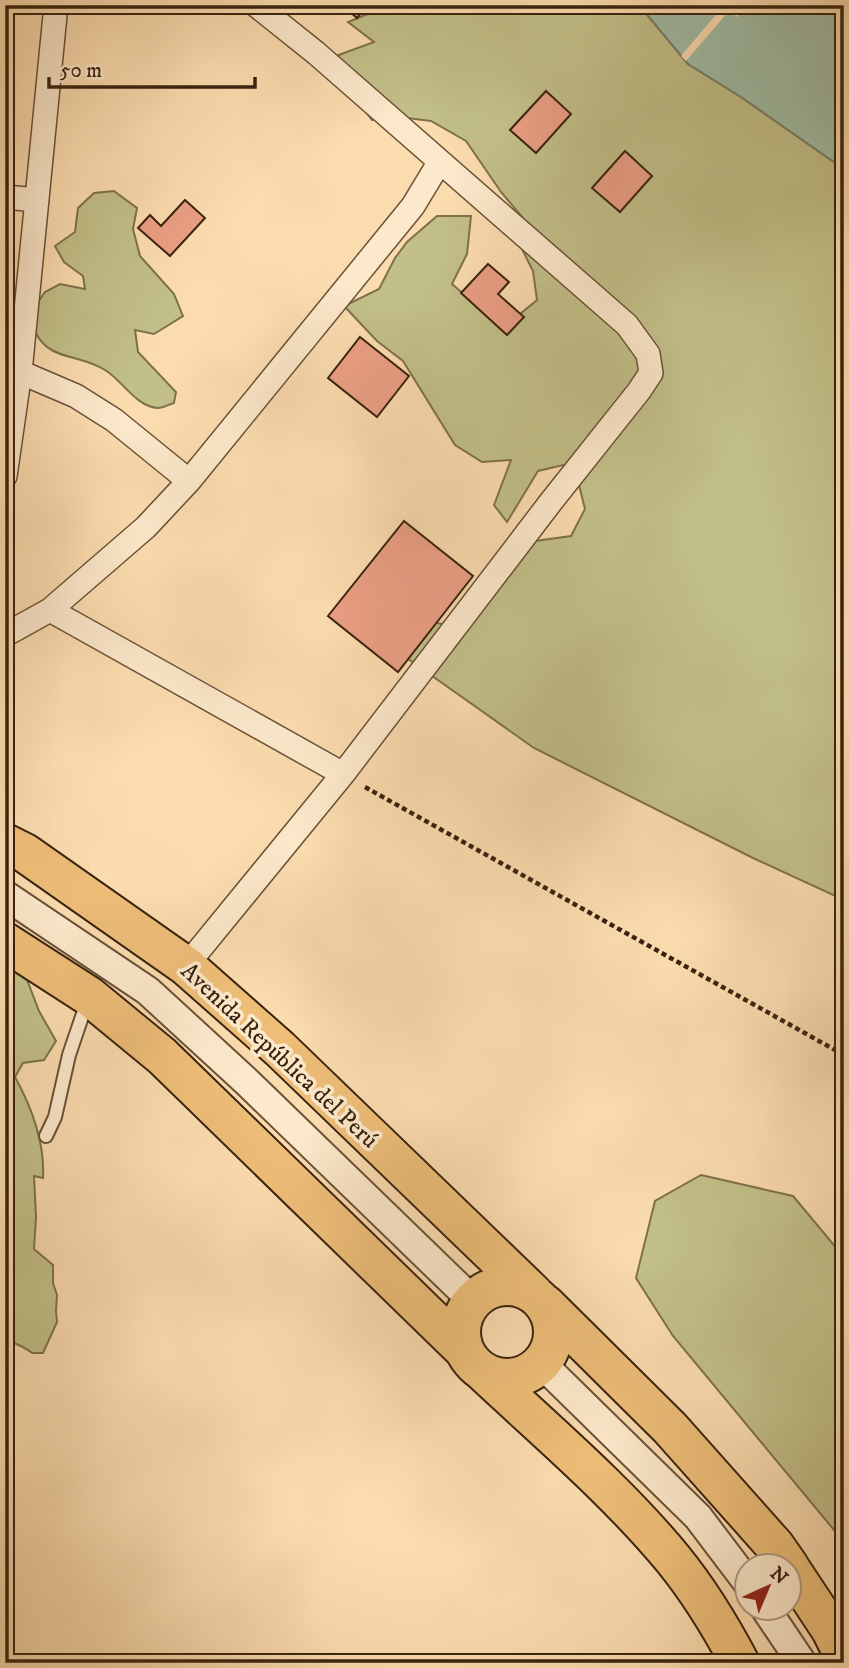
<svg xmlns="http://www.w3.org/2000/svg" width="849" height="1668" font-family="'IM FELL DW Pica',serif">
  <rect width="100%" height="100%" fill="#fbdcaf"/>
  <filter id="stains"><feTurbulence type="fractalNoise" baseFrequency=".00286" numOctaves="4"/><feColorMatrix values="0 0 0 0 .2 0 0 0 0 .09 0 0 0 0 .02 0 0 0 .5 -.17"/></filter>
  <radialGradient id="worn" r=".72"><stop offset=".6" stop-color="#630" stop-opacity="0"/><stop offset="1" stop-color="#630" stop-opacity=".3"/></radialGradient>
  <!-- green -->
  <path fill="#c2bf88" stroke="#7e714c" stroke-width="2" d="M 390,5 L 639,5 L 688,64 L 741,97 L 844,169 L 844,900 L 753,858 L 534,748 L 394,649 L 426,621 L 442,624 L 460,638 L 528,542 L 571,536 L 585,509 L 577,477 L 563,465 L 538,471 L 507,522 L 494,505 L 511,460 L 482,462 L 455,445 L 403,361 L 377,341 L 344,306 L 379,289 L 395,258 L 407,242 L 437,216 L 471,216 L 467,254 L 452,284 L 503,328 L 537,300 L 533,271 L 518,241 L 523,218 L 501,192 L 466,141 L 431,121 L 399,117 L 372,120 L 341,79 L 336,56 L 374,42 L 348,22 Z
    M 114,191 L 137,208 L 133,229 L 140,256 L 174,294 L 183,316 L 154,334 L 135,330 L 138,352 L 176,392 L 174,403 C 170,404 163,408 158,408 C 136,407 122,380 105,370 C 72,350 42,365 29,315 L 45,292 L 60,284 L 85,289 L 83,276 L 64,262 L 55,246 L 75,232 L 78,208 L 94,193 Z
    M 5,957 L 26,977 L 39,1011 L 56,1041 L 44,1060 L 23,1063 L 15,1077 C 32,1108 45,1143 43,1178 L 34,1176 L 36,1217 L 34,1249 L 53,1265 L 53,1283 L 57,1295 L 56,1311 L 57,1322 L 43,1353 L 32,1353 C 24,1346 14,1344 5,1338 Z
    M 701,1175 L 793,1196 L 844,1257 L 844,1542 L 673,1336 L 636,1278 L 655,1201 Z"/>
  <!-- water -->
  <path fill="#a0bca5" stroke="#777f69" stroke-width="2" d="M 639,5 L 844,5 L 844,169 L 741,97 L 688,64 Z"/>
  <!-- pier -->
  <path fill="#fbdcaf" d="M 724,5 L 743,5 L 745,7 L 737,17 L 729,11 L 686,61 L 681,56 Z"/>
  <!-- building -->
  <path fill="#eb9f84" stroke="#39230f" stroke-width="2" d="M 342,5 L 368,5 L 357,18 Z
    M 546,91 L 571,114 L 536,153 L 510,130 Z
    M 625,151 L 652,176 L 620,212 L 592,188 Z
    M 185,200 L 205,218 L 170,256 L 138,228 L 150,215 L 161,226 Z
    M 488,264 L 509,282 L 498,294 L 524,317 L 507,335 L 461,293 Z
    M 360,337 L 409,376 L 377,417 L 328,378 Z
    M 404,521 L 473,576 L 398,672 L 328,616 Z"/>
  <g fill="none" stroke-linecap="round" stroke-linejoin="round">
    <!-- service casing -->
    <g stroke="#6a5137" stroke-width="16">
      <path id="service" d="M 46,1136 L 55,1117 L 69,1055 L 88,999"/>
    </g>
    <!-- minor casing -->
    <g stroke="#6a5137" stroke-width="26">
      <path id="minor" d="M 5,197 L 37,200
        M 20,372 L 76,396 L 114,420 L 189,481
        M 5,476 L 20,372 L 56,5
        M 50,610 L 343,774
        M 5,635 L 50,610 L 146,527 L 189,481 L 413,206 L 439,163
        M 186,966 L 343,774 L 550,503 L 639,391 L 651,373 L 648,354 L 627,325 L 316,53 L 256,5"/>
    </g>
    <!-- tertiary casing -->
    <g stroke="#6a5137" stroke-width="32">
      <path id="tertiary" d="M 5,895 L 148,991 L 247,1082 L 473,1301
        M 542,1364 L 698,1517 L 748,1583
        M 765,1608 L 802,1663"/>
    </g>
    <!-- trunk casing -->
    <g stroke="#39230f" stroke-width="42">
      <path id="trunk" d="M 5,843 L 25,853 L 186,966 L 280,1049 L 534,1294
        M 5,942 L 89,996 L 162,1056 L 465,1351
        M461 1332a46 46 0 1 1 92 0a46 46 0 1 1-92 0Z
        M 545,1304 L 670,1428 L 775,1546 L 789,1566
        M 482,1371 C 547,1432 616,1490 673,1559 C 699,1591 721,1627 740,1663
        M 790,1568 L 831,1630 L 844,1656"/>
    </g>
    <!-- path -->
    <path stroke="#39230f" stroke-width="4.5" stroke-dasharray="5 3.5" stroke-linecap="butt" d="M 365,787 L 844,1055"/>
    <!-- service -->
    <use href="#service" stroke="#fce8cb" stroke-width="12"/>
    <!-- minor -->
    <use href="#minor" stroke="#fce8cb" stroke-width="23"/>
    <!-- tertiary -->
    <use href="#tertiary" stroke="#fce8cb" stroke-width="28"/>
    <!-- trunk -->
    <use href="#trunk" stroke="#eebe78" stroke-width="38"/>
  </g>
  <g text-anchor="middle" stroke-width="7" stroke-linejoin="round" paint-order="stroke">
    <!-- street labels -->
    <g font-size="24" fill="#39230f" stroke="#fce8cb">
      <text transform="translate(280 1055) rotate(43)" y="8">Avenida República del Perú</text>
    </g>
  </g>
  <!-- margin -->
  <rect width="849" height="1668" fill="none" stroke="#fbdcaf" stroke-width="28"/>
  <rect x="7" y="7" width="835" height="1654" fill="none" stroke="#39230f" stroke-width="3.5"/>
  <rect x="14" y="14" width="821" height="1640" fill="none" stroke="#39230f" stroke-width="2"/>
  <!-- north arrow -->
  <g transform="translate(768 1587) rotate(44)"><circle r="33" fill="#fce8cb" stroke="#ae9980" stroke-width="2"/>
  <path d="M0-5L12 26L0 18L-12 26Z" fill="#8f2418"/>
  <text y="-10" font-size="19" font-weight="bold" text-anchor="middle" fill="#39230f">N</text>
  </g>
  <!-- scale -->
  <path d="M49 77v10h206v-10" fill="none" stroke="#39230f" stroke-width="3.5"/>
  <text x="60" y="77" font-size="21" fill="#39230f" stroke="#fce8cb" stroke-width="5" paint-order="stroke">50 m</text>
  <rect width="100%" height="100%" filter="url(#stains)"/>
  <rect width="100%" height="100%" fill="url(#worn)"/>
</svg>
